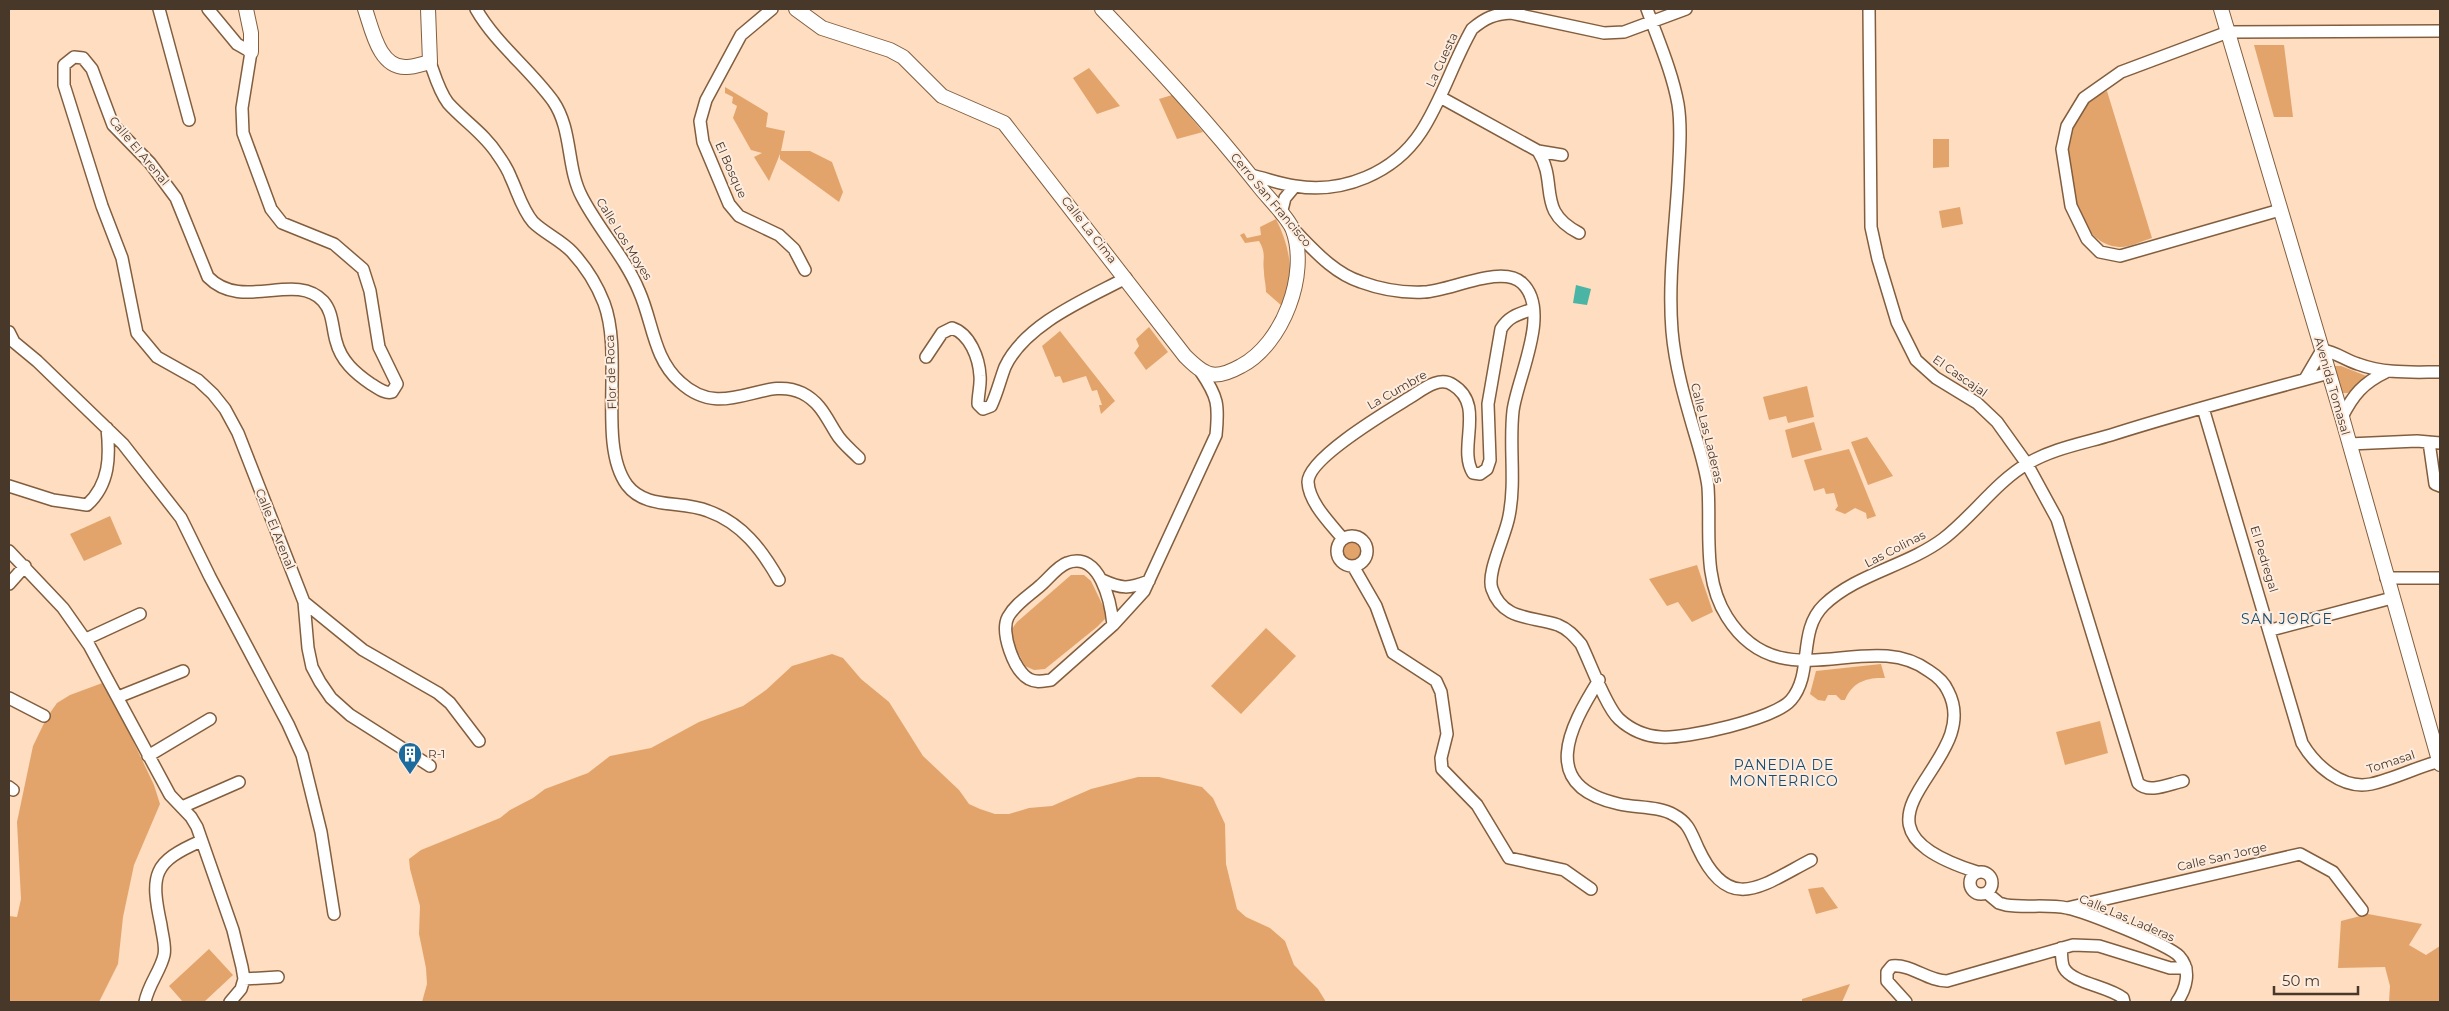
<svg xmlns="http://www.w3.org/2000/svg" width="2449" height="1011" font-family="Montserrat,sans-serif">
  <rect width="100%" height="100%" fill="#feddc0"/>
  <!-- green -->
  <path fill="#e3a46b" d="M 2254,45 L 2284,45 L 2293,117 L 2274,117 Z
    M 1089,68 L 1120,106 L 1097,114 L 1073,78 Z
    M 725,87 L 768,113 L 766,127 L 785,131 L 781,151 L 810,151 L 832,162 L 843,192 L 839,202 L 780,159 L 780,154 L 769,181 L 754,157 L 762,153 L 751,150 L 733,118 L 737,106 L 732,103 L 733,97 L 725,93 Z
    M 2107,91 L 2152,238 C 2142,241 2129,248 2119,247 C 2081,244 2073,195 2070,166 C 2069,158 2066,148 2068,140 C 2072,119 2087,100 2107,91 Z
    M 1172,95 L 1203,132 L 1177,139 L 1159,99 Z
    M 1933,139 L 1949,139 L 1949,167 L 1933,168 Z
    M 1960,207 L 1963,224 L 1942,228 L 1939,211 Z
    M 1276,219 C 1290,247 1296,277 1282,306 L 1266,292 C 1266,284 1264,279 1264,272 C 1262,258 1267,255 1259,241 L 1245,243 L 1240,235 L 1244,233 L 1247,238 L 1261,235 L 1260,227 Z
    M 1149,327 L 1168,352 L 1146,370 L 1134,353 L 1139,346 L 1136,339 Z
    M 1060,331 L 1115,401 L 1101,414 L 1099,405 L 1102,405 L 1097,390 L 1092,391 L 1086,376 L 1063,383 L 1060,376 L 1055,377 L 1042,346 Z
    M 2333,366 L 2341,366 L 2369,377 L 2358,383 L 2348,393 L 2340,393 Z
    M 1807,386 L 1814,417 L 1788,423 L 1786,416 L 1769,420 L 1763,397 Z
    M 1814,422 L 1822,450 L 1792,458 L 1785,430 Z
    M 1867,437 L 1893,476 L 1868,485 L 1851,442 Z
    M 1849,449 L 1876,516 L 1867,519 L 1866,513 L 1855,508 L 1845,514 L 1835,510 L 1838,506 L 1834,493 L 1826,494 L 1824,488 L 1814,491 L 1804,460 Z
    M 110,516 L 122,544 L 84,561 L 70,534 Z
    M1338 551a14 14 0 1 1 28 0a14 14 0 1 1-28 0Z
    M 1697,565 L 1713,612 L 1692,622 L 1678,602 L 1667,606 L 1649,579 Z
    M 1071,575 L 1084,575 L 1091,581 L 1105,610 L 1105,619 L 1097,627 L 1045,669 L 1034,670 L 1025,666 L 1011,638 L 1011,630 L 1017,622 Z
    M 1266,628 L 1296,656 L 1241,714 L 1211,686 Z
    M 832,654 L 843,658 L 861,679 L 889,702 L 923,756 L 959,790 L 969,804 L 980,809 L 995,814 L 1009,814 L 1029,808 L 1052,806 L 1091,789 L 1138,777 L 1159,777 L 1202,787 L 1213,798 L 1225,824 L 1226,864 L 1237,909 L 1246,917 L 1270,928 L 1285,941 L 1294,965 L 1318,989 L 1326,1002 L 422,1002 L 427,984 L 426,968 L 419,934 L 420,906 L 410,869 L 409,859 L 421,850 L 500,818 L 510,810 L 533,798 L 545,789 L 588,773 L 610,756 L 651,748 L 699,722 L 743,706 L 766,690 L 792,666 Z
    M 1881,664 L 1885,678 C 1867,677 1852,682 1845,700 L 1841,700 L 1836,695 L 1828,695 L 1825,701 L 1818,700 L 1810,694 L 1816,671 Z
    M 105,682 L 154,785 L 160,804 L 134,865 L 123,917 L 118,964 L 99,1002 L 9,1002 L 9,916 L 17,917 L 21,899 L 17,822 L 33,746 L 47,717 L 57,703 L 70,695 Z
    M 2100,721 L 2108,753 L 2065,765 L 2056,732 Z
    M 1823,887 L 1838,908 L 1816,914 L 1808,889 Z
    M 2368,914 L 2422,924 L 2409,945 L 2426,955 L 2440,946 L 2440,1002 L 2389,1002 L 2390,986 L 2385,967 L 2338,968 L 2341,921 Z
    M 209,949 L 233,975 L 204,1002 L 183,1002 L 169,986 Z
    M 1850,984 L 1842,1002 L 1802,1002 L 1802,999 Z"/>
  <!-- water -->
  <path fill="#4ab4a5" d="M 1576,285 L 1591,289 L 1587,305 L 1573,303 Z"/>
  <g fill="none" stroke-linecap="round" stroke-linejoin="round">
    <!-- minor casing -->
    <g stroke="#825e3e" stroke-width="14">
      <path id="minor" d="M 159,9 L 189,120
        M 208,9 L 237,44 L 251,52 L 242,108 L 243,133 L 271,209 L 282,223 L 334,244 L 363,269 L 370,291 L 379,347 L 397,384 L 392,392 C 385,394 378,388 371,384 C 355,373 341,361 336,341 C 332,327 333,312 323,301 C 295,271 242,312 208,277 L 176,198 L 150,163 L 113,125 L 92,69 L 83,58 L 74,57 L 64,65 L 64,85 L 102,206 L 122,258 L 137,333 L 157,357 L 198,380 L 213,394 L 225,409 L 238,433 L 304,602 L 308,648 L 312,667 L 320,682 L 331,698 L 350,715 L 430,766
        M 476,9 C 496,44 529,68 553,101 C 573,130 566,167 582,197 C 599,230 625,257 639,291 C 653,322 653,358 680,382 C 724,423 763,374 802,393 C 820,402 826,417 836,433 C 841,442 851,450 859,458
        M 772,9 L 741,35 L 706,100 L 700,121 L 703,142 L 729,204 L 739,216 L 779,235 L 794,249 L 805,270
        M 1647,9 C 1658,40 1672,71 1678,104 C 1682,129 1679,156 1678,181 C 1675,231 1668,281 1672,331 C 1675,366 1685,400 1695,434 C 1700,451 1706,470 1708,487 C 1711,531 1702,578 1727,617 C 1781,703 1868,626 1929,671 C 1937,676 1944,682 1948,691 C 1987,765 1821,822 1977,872
        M 1869,9 L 1871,227 L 1878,259 L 1897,322 L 1916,360 L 1936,378 L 1977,403 L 1997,422 L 2027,464 L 2057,519 L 2138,783 C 2149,794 2169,784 2183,781
        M 430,62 C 435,76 439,91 448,103 C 464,121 485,134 498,155 C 503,162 508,170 511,178 C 518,193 522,209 533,222 C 544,233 561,240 572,252 C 585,266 597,285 604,303 C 624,356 597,444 627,485 C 646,510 681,500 708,511 C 742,523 762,550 779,580
        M 1440,97 L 1538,151
        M 1562,155 L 1538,151 C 1559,184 1535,210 1579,233
        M 1250,175 C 1265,178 1280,184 1295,186 C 1343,194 1394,173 1421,132 C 1442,100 1453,62 1472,29 C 1485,18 1494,14 1511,13 L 1604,33 L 1624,32 L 1686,9
        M 2280,210 L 2120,256 L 2100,252 L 2087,239 L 2071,206 L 2062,149 L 2067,126 L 2084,98 L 2121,72 L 2228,32 L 2440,31
        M 1281,214 L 1285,198 L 1295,186
        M 1293,229 C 1313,249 1333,273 1361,282 C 1380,289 1403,293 1424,292 C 1450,291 1502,264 1522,283 C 1552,311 1517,378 1513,411 C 1509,446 1516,481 1509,516 C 1506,535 1486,573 1492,589 C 1503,621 1532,616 1558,625 C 1568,629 1574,636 1581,644 C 1590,662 1606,707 1619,719 C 1631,730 1645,736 1661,737 C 1686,739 1775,719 1791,700 C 1814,673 1797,631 1824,605 C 1856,574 1907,566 1943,539 C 1971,518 1997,481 2027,464 C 2051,449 2084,443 2111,435 C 2183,412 2256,393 2329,373
        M 9,332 L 14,342 L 37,361 L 123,444 L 181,518 L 210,577 L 288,724 L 302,755 L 321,832 L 334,914
        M 926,357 L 942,333 L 952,328 C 970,334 979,358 980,376 C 981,385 978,394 978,404 L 983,409 L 991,406 C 997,394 1000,380 1005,367 C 1025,324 1086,299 1126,278
        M 2305,379 L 2322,350 C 2336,352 2345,360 2358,364 C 2385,374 2412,372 2440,372
        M 2203,408 L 2302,743 C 2315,765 2342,790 2371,784 C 2394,779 2417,767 2440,761
        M 2342,417 C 2353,395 2363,383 2386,372
        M 2429,442 L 2435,484 L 2440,486
        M 2349,444 L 2417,441 L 2440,443
        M 9,486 L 53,500 L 87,505 C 110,484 110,456 107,428
        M1337 551a15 15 0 1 1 30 0a15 15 0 1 1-30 0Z
        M 1343,539 C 1331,524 1309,503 1308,482 C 1308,458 1388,411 1409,398 C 1421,391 1439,375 1453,385 C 1486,405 1457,448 1473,473 L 1480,474 L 1487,469 L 1490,460 L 1488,404 L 1501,329 C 1509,316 1519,314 1533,309
        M 9,551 L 63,608 L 89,645 L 170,795 L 191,817 L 197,827 L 233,930 L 242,967 L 244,979 L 241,989 L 230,1002
        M 1353,566 L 1376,606 L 1393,653 L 1436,681 L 1441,692 L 1447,734 L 1441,758 L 1442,769 L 1477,805 L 1509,858 L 1564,870 L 1591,889
        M 2386,578 L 2440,578
        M 1102,580 C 1122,589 1128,589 1149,581
        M 9,584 L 25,566
        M 304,602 L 363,650 L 438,693 L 450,703 L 479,741
        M 1113,625 C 1111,603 1100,550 1067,563 C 1058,566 1048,579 1041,585 C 1030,595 1015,604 1008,617 C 1000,632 1014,671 1029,679 C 1036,683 1043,681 1051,680 L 1113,625 L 1144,591 L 1216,435 C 1219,405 1218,397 1201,372
        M 2271,630 L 2392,598
        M 86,639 L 140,614
        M 1599,680 C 1569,728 1538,786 1619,804 C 1636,808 1659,806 1674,815 C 1689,823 1691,833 1698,848 C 1729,915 1761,886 1811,860
        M 118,697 L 183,671
        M 9,698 L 44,716
        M 148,756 L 210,719
        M 9,787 L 13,790
        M 182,807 L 239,782
        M1970 883a11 11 0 1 1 22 0a11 11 0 1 1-22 0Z
        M 1987,893 L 1999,903 L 2006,905 C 2026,908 2047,904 2067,908 C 2084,911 2169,945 2179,956 C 2192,970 2186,989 2177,1002
        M 2067,908 L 2300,854 L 2333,872 L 2362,910
        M 2061,948 C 2062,954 2061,963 2064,968 C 2072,983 2108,986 2123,998 L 2124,1002
        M 244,979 L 278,977
        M 145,1002 C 148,985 161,970 164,955 C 166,946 162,934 161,925 C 150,874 153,862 201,841
        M 1906,1002 L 1887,981 L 1887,972 L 1892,966 C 1912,964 1927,981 1947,981 L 2073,945 L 2099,946 L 2170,968 L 2186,968"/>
    </g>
    <!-- tertiary casing -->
    <g stroke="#825e3e" stroke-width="16">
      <path id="tertiary" d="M 246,9 L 251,33 L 251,52
        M 365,9 C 372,29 379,69 407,67 C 414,67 422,64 430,62 L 428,9
        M 796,9 L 822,28 L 890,50 L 903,57 L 942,96 L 1004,123 L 1185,356 C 1205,376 1214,381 1241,366 C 1283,344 1309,274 1293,230 C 1288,217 1267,197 1258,185 C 1209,123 1156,66 1102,9
        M 2221,9 L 2342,417 L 2440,764"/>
    </g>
    <!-- minor -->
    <use href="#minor" stroke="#fff" stroke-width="11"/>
    <!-- tertiary -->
    <use href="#tertiary" stroke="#fff" stroke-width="14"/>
  </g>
  <!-- icons -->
  <defs>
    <g id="building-pin" transform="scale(1.25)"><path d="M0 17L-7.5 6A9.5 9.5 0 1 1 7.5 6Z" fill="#1d6b9d" stroke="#feeddf"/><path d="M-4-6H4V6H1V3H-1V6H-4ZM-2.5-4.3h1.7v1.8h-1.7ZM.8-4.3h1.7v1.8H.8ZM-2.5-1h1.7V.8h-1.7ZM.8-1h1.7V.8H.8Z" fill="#fff"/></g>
  </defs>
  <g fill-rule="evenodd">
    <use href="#building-pin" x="410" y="754"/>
  </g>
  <g text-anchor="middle" stroke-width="4" stroke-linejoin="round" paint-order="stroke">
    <!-- street labels -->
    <g font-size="12" fill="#48382a" stroke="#feeddf">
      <text transform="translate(1442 60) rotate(-65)" y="4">La Cuesta</text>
      <text transform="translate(139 151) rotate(50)" y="4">Calle El Arenal</text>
      <text transform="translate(731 170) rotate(66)" y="4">El Bosque</text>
      <text transform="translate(1271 200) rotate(50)" y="4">Cerro San Francisco</text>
      <text transform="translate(1089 230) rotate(52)" y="4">Calle La Cima</text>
      <text transform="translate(624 239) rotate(58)" y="4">Calle Los Moyes</text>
      <text transform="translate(611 372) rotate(-92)" y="4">Flor de Roca</text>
      <text transform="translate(1960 376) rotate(35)" y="4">El Cascajal</text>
      <text transform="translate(2332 386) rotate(74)" y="4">Avenida Tomasal</text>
      <text transform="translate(1397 390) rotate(-30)" y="4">La Cumbre</text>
      <text transform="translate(1707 433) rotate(76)" y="4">Calle Las Laderas</text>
      <text transform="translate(275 529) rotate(68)" y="4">Calle El Arenal</text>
      <text transform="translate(1895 549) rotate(-27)" y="4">Las Colinas</text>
      <text transform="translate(2264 559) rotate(73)" y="4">El Pedregal</text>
      <text transform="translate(2391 762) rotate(-18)" y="4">Tomasal</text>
      <text transform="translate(2222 857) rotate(-13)" y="4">Calle San Jorge</text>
      <text transform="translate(2127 918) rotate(23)" y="4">Calle Las Laderas</text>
    </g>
    <!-- poi labels -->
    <g font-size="12" fill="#48382a" stroke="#feeddf" text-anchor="start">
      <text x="428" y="758">R-1</text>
    </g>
    <!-- neighbourhood labels -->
    <g font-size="14" letter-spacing="1" fill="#194d70" stroke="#feeddf">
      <text x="2287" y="624">SAN JORGE</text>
      <text x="1784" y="770">PANEDIA DE<tspan x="1784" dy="16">MONTERRICO</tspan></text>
    </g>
  </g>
  <!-- border -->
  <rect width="2449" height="1011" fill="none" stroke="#48382a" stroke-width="20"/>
  <!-- scale -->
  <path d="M2274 986v8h84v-8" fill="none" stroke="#48382a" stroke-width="2.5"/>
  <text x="2282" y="986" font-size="15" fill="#48382a" stroke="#feeddf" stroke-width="4" paint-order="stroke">50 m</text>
</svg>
